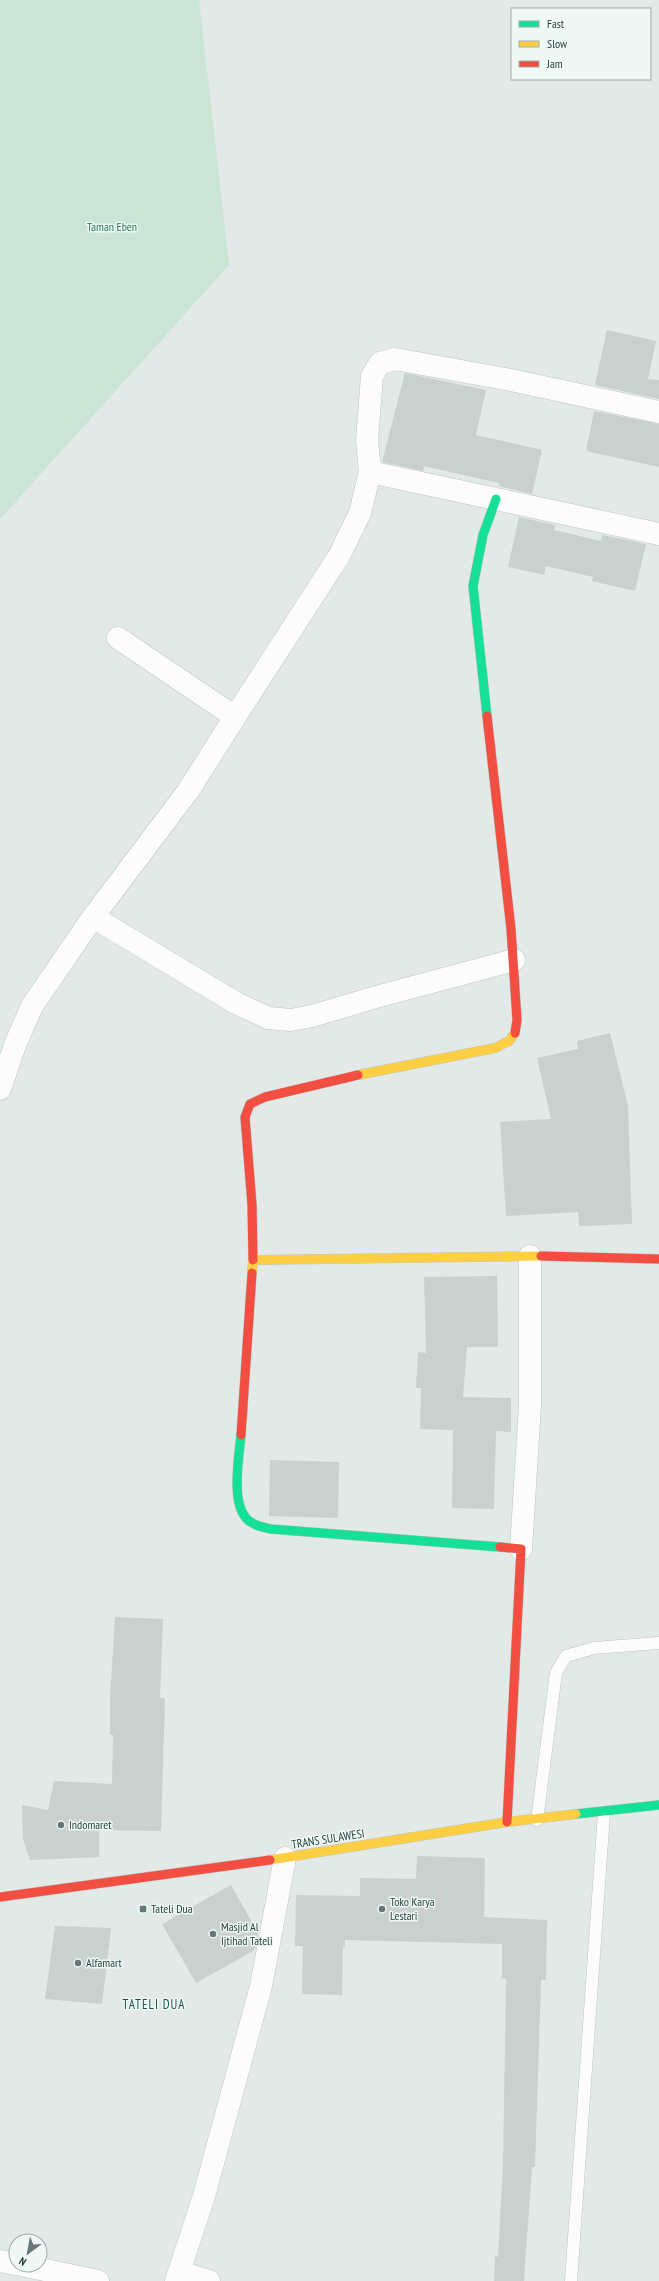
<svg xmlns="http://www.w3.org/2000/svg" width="659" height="2281" font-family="'PT Sans Narrow',sans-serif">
  <rect width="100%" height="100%" fill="#e2e9e7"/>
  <!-- green -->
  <path fill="#cae4d6" d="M 0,0 L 199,0 L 229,265 L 0,519 Z"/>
  <!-- building -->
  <path fill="#c9d0ce" d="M 607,330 L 656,341 L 648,379 L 659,380 L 659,399 L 595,385 Z
    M 405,373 L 486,390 L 476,435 L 542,450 L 532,494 L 499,486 L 499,483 L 424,466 L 423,471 L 382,462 Z
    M 594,411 L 659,424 L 659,467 L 586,451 Z
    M 519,517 L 555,525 L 554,530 L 601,541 L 602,535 L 646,544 L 635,591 L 592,581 L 593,577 L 546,566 L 544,575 L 508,567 Z
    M 610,1033 L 628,1106 L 632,1224 L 579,1226 L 578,1212 L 506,1216 L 500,1122 L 551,1119 L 537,1058 L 578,1049 L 577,1041 Z
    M 497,1276 L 498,1347 L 467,1347 L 463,1397 L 511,1398 L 511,1432 L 496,1431 L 494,1509 L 452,1508 L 453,1430 L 420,1429 L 421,1388 L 416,1388 L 418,1352 L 426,1353 L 424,1277 Z
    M 270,1460 L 339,1462 L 338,1518 L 269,1516 Z
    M 115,1617 L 163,1619 L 160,1698 L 165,1698 L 161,1831 L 99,1830 L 99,1857 L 30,1860 L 23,1839 L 22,1805 L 48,1810 L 54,1781 L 112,1784 L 113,1735 L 110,1735 L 110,1697 Z
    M 417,1856 L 485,1858 L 484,1917 L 547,1920 L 546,1980 L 541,1980 L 535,2167 L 532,2167 L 524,2281 L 494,2281 L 495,2256 L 498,2257 L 503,2164 L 506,1979 L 502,1978 L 502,1944 L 345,1940 L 345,1947 L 343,1947 L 342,1995 L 302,1994 L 303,1946 L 295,1946 L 296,1895 L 360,1896 L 360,1878 L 416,1879 Z
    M 231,1885 L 258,1933 L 255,1950 L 196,1983 L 162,1924 Z
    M 55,1926 L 111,1928 L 102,2004 L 45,1999 Z"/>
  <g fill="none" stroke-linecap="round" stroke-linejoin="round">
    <!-- lane casing -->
    <g stroke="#bfc6c4" stroke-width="13">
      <path id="lane" d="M 537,1820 L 556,1673 L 566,1656 L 594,1648 L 659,1643
        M 571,2281 L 604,1813"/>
    </g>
    <!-- street casing -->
    <g stroke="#bfc6c4" stroke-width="23">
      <path id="street" d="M 370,472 L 367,440 L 372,376 L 380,363 L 395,359 L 511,380 L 659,412
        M 235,717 L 339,556 L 360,513 L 370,472 L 659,534
        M 93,917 L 236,1003 L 268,1018 L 291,1020 L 312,1016 L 376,997 L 514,960
        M 0,1089 L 15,1045 L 32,1006 L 93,917 L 188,791 L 235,717 L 118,638
        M 521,1549 L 530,1405 L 530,1256
        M 0,2261 L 16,2264
        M 21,2265 L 98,2281
        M 179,2272 L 209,2281
        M 176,2281 L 204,2196 L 261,1986 L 285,1858"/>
    </g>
    <!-- fast casing -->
    <g stroke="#bec7c5" stroke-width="10">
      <path id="fast" d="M 487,716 L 473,586 L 483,535 L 496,499
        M 241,1435 C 239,1456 231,1501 246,1518 C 252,1525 262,1527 271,1529 L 500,1547
        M 576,1814 L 659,1805"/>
    </g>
    <!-- slow casing -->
    <g stroke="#bec7c5" stroke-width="10">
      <path id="slow" d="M 358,1075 L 495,1048 L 509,1041 L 515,1033
        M 252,1273 L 253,1260 L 541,1256
        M 270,1860 L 507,1822 L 576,1814"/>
    </g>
    <!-- jam casing -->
    <g stroke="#bec7c5" stroke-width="10">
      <path id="jam" d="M 487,716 L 511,929 L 517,1020 L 515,1033
        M 541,1256 L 659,1259
        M 253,1260 L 252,1205 L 245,1117 L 250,1104 L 265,1097 L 358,1075
        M 241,1435 L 252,1273
        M 500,1547 L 521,1549 L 507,1822
        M 0,1897 L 270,1860"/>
    </g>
    <!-- lane -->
    <use href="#lane" stroke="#fbfcfb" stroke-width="12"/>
    <!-- street -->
    <use href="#street" stroke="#fbfcfb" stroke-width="22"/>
    <!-- fast -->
    <use href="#fast" stroke="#16e098" stroke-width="9"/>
    <!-- slow -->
    <use href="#slow" stroke="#ffcf43" stroke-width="9"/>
    <!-- jam -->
    <use href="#jam" stroke="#f24e42" stroke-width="9"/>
  </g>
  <!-- markers -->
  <g fill="#637977" stroke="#f0f8f5" stroke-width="1.5">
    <circle cx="61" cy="1825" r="4"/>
    <rect x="139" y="1905" width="8" height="8" rx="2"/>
    <circle cx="382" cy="1909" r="4"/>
    <circle cx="213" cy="1934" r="4"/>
    <circle cx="78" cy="1963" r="4"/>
  </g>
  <g text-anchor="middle" stroke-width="3" stroke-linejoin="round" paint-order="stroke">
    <!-- park labels -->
    <g font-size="12" fill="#267753" stroke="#f0f8f5">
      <text x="112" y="231">Taman Eben</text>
    </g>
    <!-- poi labels -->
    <g font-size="12" fill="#1f3d3a" stroke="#f0f8f5" text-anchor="start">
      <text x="69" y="1829">Indomaret</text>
      <text x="390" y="1906">Toko Karya<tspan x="390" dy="14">Lestari</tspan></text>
      <text x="151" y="1913">Tateli Dua</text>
      <text x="221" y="1931">Masjid Al<tspan x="221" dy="14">Ijtihad Tateli</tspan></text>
      <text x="86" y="1967">Alfamart</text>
    </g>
    <!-- street labels -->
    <g font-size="12" fill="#1f3d3a" stroke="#f0f8f5">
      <text transform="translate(328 1839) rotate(-9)" y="4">TRANS SULAWESI</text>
    </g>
    <!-- neighbourhood labels -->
    <g font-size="13" letter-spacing="1" fill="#19514d" stroke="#f0f8f5">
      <text x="154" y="2009">TATELI DUA</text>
    </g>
  </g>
  <!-- legend -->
  <rect x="511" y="8" width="140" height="72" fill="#f0f8f5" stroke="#9cadaa"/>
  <rect x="519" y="21" width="20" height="6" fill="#16e098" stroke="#9cadaa"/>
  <text x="547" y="28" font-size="12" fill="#1f3d3a">Fast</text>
  <rect x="519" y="41" width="20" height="6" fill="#ffcf43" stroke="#9cadaa"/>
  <text x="547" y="48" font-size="12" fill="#1f3d3a">Slow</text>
  <rect x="519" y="61" width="20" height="6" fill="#f24e42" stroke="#9cadaa"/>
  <text x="547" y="68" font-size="12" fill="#1f3d3a">Jam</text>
  <!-- north arrow -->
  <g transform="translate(28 2253) rotate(212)"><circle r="19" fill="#f0f8f5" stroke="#9cadaa"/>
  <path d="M0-3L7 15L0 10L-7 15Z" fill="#637977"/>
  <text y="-6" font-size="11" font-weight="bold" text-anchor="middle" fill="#1f3d3a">N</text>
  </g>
</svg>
